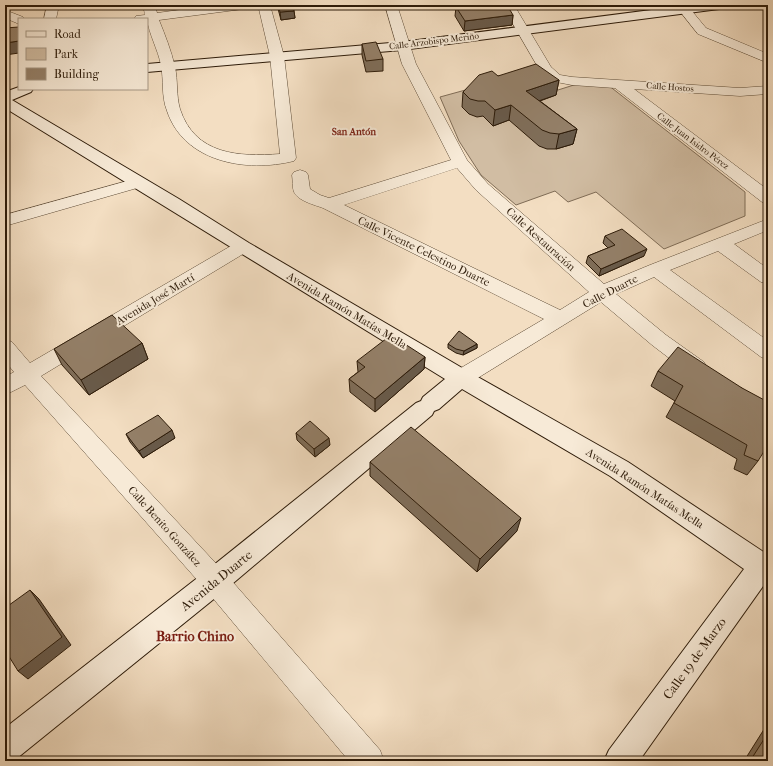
<svg xmlns="http://www.w3.org/2000/svg" width="773" height="766" font-family="'IM FELL French Canon',serif">
  <rect width="100%" height="100%" fill="#f3dec2"/>
  <filter id="stains"><feTurbulence type="fractalNoise" baseFrequency=".005" numOctaves="4"/><feColorMatrix values="0 0 0 0 .2 0 0 0 0 .09 0 0 0 0 .02 0 0 0 .5 -.17"/></filter>
  <radialGradient id="worn" r=".72"><stop offset=".6" stop-color="#630" stop-opacity="0"/><stop offset="1" stop-color="#630" stop-opacity=".3"/></radialGradient>
  <!-- green -->
  <path fill="#d1bda3" stroke="#7f6c56" d="M 531,72 L 558,90 L 577,84 L 608,85 L 745,192 L 745,216 L 664,249 L 596,192 L 568,202 L 555,191 L 516,205 L 481,175 L 459,141 L 440,97 Z"/>
  <g fill="none" stroke-linecap="round" stroke-linejoin="round">
    <!-- street casing -->
    <g stroke="#5e4c37" stroke-width="1">
      <path id="street" d="M 47,5 L 59,5 L 56,19 L 44,19 Z
        M 143,5 L 155,5 L 157,13 L 216,5 L 249,5 L 247,8 L 243,9 L 159,20 C 165,35 171,50 175,67 C 178,81 176,95 180,109 C 195,155 239,157 280,154 L 270,56 L 258,5 L 270,5 L 284,56 L 296,158 L 294,161 C 246,173 184,162 167,111 C 161,96 164,80 161,65 C 158,50 149,34 147,19 L 134,19 L 136,16 L 145,15 Z
        M 385,5 L 397,5 L 416,64 L 467,160 L 488,184 L 604,284 L 650,265 L 768,219 L 768,230 L 734,244 L 768,269 L 768,284 L 761,282 L 718,251 L 670,270 L 768,341 L 768,360 L 761,357 L 654,277 L 616,294 L 666,335 L 704,362 L 707,368 L 704,374 L 697,376 L 690,374 L 652,345 L 601,302 L 468,384 L 461,386 L 454,384 L 451,378 L 454,372 L 544,319 L 323,208 C 315,205 298,201 294,192 C 292,187 293,180 292,175 L 294,172 L 300,170 L 306,172 L 308,175 L 310,189 L 320,195 L 329,198 L 451,160 L 402,64 ZM 457,168 L 476,190 L 589,292 L 560,310 L 344,205 Z
        M 502,5 L 514,5 L 551,67 L 560,75 L 572,77 L 740,88 L 768,86 L 768,94 L 740,96 L 634,89 L 768,190 L 768,203 L 762,202 L 615,88 L 572,85 L 551,81 L 539,69 Z
        M 675,5 L 687,5 L 706,28 L 768,54 L 768,63 L 698,34 Z
        M 5,10 L 23,17 L 24,19 L 19,19 L 19,24 L 5,18 Z
        M 138,178 L 144,180 L 146,183 L 144,186 L 5,226 L 5,215 Z
        M 242,241 L 248,243 L 251,247 L 248,251 L 41,376 L 224,572 L 380,750 L 384,761 L 349,761 L 206,590 L 25,385 L 5,395 L 5,377 L 14,372 L 5,361 L 5,339 L 12,342 L 30,363 L 236,243 Z"/>
    </g>
    <!-- secondary casing -->
    <g stroke="#2d1b09" stroke-width="2">
      <path id="secondary" d="M 690,5 L 725,5 L 723,8 L 719,9 L 402,50 L 147,72 L 147,64 L 402,42 Z
        M 19,87 L 19,89 L 33,89 L 31,92 L 12,100 L 179,199 L 249,243 L 469,372 L 628,462 L 768,555 L 768,583 L 766,582 L 639,761 L 604,761 L 609,750 L 744,569 L 610,476 L 462,389 L 439,409 L 434,411 L 432,415 L 225,590 L 16,759 L 5,761 L 5,728 L 205,572 L 416,403 L 421,401 L 423,397 L 445,379 L 5,108 L 5,92 Z"/>
    </g>
    <!-- street -->
    <use href="#street" fill="#f7ead7" fill-rule="evenodd"/>
    <!-- secondary -->
    <use href="#secondary" fill="#f7ead7" fill-rule="evenodd"/>
  </g>
  <!-- wall -->
  <path fill="#7f6e5a" stroke="#2d1b09" d="M 277,5 L 293,5 L 295,18 L 281,20 Z
    M 456,7 L 513,15 L 512,25 L 464,31 L 455,16 Z
    M 362,44 L 383,59 L 383,71 L 366,72 L 362,55 Z
    M 498,76 L 559,80 L 556,95 L 540,101 L 577,129 L 573,144 L 556,149 L 547,149 L 539,146 L 509,120 L 493,126 L 483,116 L 477,117 L 469,114 L 462,107 L 463,92 Z
    M 768,175 L 768,186 L 764,183 Z
    M 605,236 L 644,256 L 599,276 L 586,263 L 588,256 L 608,248 L 603,243 Z
    M 142,343 L 148,359 L 89,395 L 62,365 L 54,349 Z
    M 448,344 L 477,344 L 477,348 L 463,355 L 456,353 L 448,348 Z
    M 425,357 L 424,369 L 375,412 L 350,392 L 349,379 L 358,372 L 357,361 Z
    M 658,371 L 742,388 L 758,461 L 747,475 L 734,469 L 737,459 L 666,417 L 675,401 L 651,386 Z
    M 296,433 L 330,445 L 315,457 L 297,440 Z
    M 126,434 L 175,438 L 143,458 L 130,442 Z
    M 370,462 L 517,531 L 477,572 L 370,476 Z
    M 768,723 L 768,761 L 744,761 Z"/>
  <!-- shaded-wall -->
  <path fill="#685a4a" stroke="#2d1b09" d="M 294,11 L 295,18 L 281,20 L 280,12 Z
    M 513,15 L 512,25 L 464,31 L 465,21 Z
    M 19,41 L 19,53 L 5,55 L 5,43 Z
    M 559,80 L 556,95 L 524,106 L 526,91 Z
    M 511,105 L 509,120 L 493,126 L 495,110 Z
    M 577,129 L 573,144 L 556,149 L 559,134 Z
    M 647,249 L 644,256 L 599,276 L 601,269 Z
    M 142,343 L 148,359 L 89,395 L 81,380 Z
    M 477,344 L 477,348 L 463,355 L 464,351 Z
    M 425,357 L 424,369 L 375,412 L 375,399 Z
    M 172,430 L 175,438 L 143,458 L 139,451 Z
    M 329,438 L 330,445 L 315,457 L 314,449 Z
    M 521,518 L 517,531 L 477,572 L 480,559 Z
    M 30,590 L 39,599 L 71,645 L 28,679 L 18,671 Z"/>
  <!-- building -->
  <path fill="#948069" stroke="#2d1b09" d="M 278,5 L 293,5 L 294,11 L 280,12 Z
    M 470,5 L 507,5 L 513,15 L 465,21 L 456,7 Z
    M 19,27 L 19,41 L 5,43 L 5,28 Z
    M 376,42 L 383,59 L 366,61 L 362,44 Z
    M 536,64 L 559,80 L 526,91 L 577,129 L 559,134 L 550,133 L 542,130 L 511,105 L 495,110 L 485,101 L 478,101 L 470,99 L 463,92 L 479,75 L 492,71 L 498,76 Z
    M 622,229 L 647,249 L 601,269 L 588,256 L 615,245 L 605,236 Z
    M 112,315 L 142,343 L 81,380 L 54,349 Z
    M 459,331 L 477,344 L 464,351 L 456,349 L 448,344 Z
    M 391,335 L 425,357 L 375,399 L 349,379 L 365,367 L 357,361 Z
    M 678,347 L 742,388 L 768,402 L 768,445 L 758,461 L 744,455 L 747,445 L 674,403 L 683,386 L 658,371 Z
    M 158,415 L 172,430 L 139,451 L 126,434 Z
    M 310,421 L 329,438 L 314,449 L 296,433 Z
    M 411,427 L 521,518 L 480,559 L 370,462 Z
    M 30,590 L 62,637 L 18,671 L 5,650 L 5,608 Z
    M 768,733 L 768,761 L 750,761 Z"/>
  <g text-anchor="middle" stroke-width="4" stroke-linejoin="round" paint-order="stroke">
    <!-- far-street labels -->
    <g font-size="9" fill="#2d1b09" stroke="#f7ead7">
      <text transform="translate(434 41) rotate(-7)" y="3">Calle Arzobispo Meriño</text>
      <text transform="translate(670 87) rotate(4)" y="3">Calle Hostos</text>
      <text transform="translate(693 141) rotate(37)" y="3">Calle Juan Isidro Pérez</text>
    </g>
    <!-- far-neighbourhood labels -->
    <g font-size="10" font-weight="bold" fill="#7a1f14" stroke="#f7ead7">
      <text x="354" y="135">San Antón</text>
    </g>
    <!-- street labels -->
    <g font-size="11" fill="#2d1b09" stroke="#f7ead7">
      <text transform="translate(541 239) rotate(42)" y="4">Calle Restauración</text>
      <text transform="translate(424 251) rotate(26)" y="4">Calle Vicente Celestino Duarte</text>
      <text transform="translate(610 291) rotate(-27)" y="4">Calle Duarte</text>
      <text transform="translate(155 299) rotate(-31)" y="4">Avenida José Martí</text>
      <text transform="translate(347 310) rotate(31)" y="4">Avenida Ramón Matías Mella</text>
      <text transform="translate(645 488) rotate(33)" y="4">Avenida Ramón Matías Mella</text>
      <text transform="translate(165 526) rotate(48)" y="4">Calle Benito González</text>
    </g>
    <!-- near-street labels -->
    <g font-size="13" fill="#2d1b09" stroke="#f7ead7">
      <text transform="translate(216 580) rotate(-39)" y="5">Avenida Duarte</text>
      <text transform="translate(694 658) rotate(-54)" y="5">Calle 19 de Marzo</text>
    </g>
    <!-- near-neighbourhood labels -->
    <g font-size="14" font-weight="bold" fill="#7a1f14" stroke="#f7ead7">
      <text x="195" y="641">Barrio Chino</text>
    </g>
  </g>
  <!-- margin -->
  <rect width="773" height="766" fill="none" stroke="#f3dec2" stroke-width="20"/>
  <rect x="6" y="6" width="761" height="754" fill="none" stroke="#2d1b09" stroke-width="2"/>
  <rect x="10" y="10" width="753" height="746" fill="none" stroke="#2d1b09"/>
  <!-- legend -->
  <rect x="18" y="18" width="130" height="72" fill="#f7ead7" stroke="#a69785"/>
  <rect x="26" y="31" width="20" height="6" fill="#f7ead7" stroke="#a69785"/>
  <text x="54" y="38" font-size="12" fill="#2d1b09">Road</text>
  <rect x="26" y="48" width="20" height="12" fill="#d1bda3" stroke="#a69785"/>
  <text x="54" y="58" font-size="12" fill="#2d1b09">Park</text>
  <rect x="26" y="68" width="20" height="12" fill="#948069" stroke="#a69785"/>
  <text x="54" y="78" font-size="12" fill="#2d1b09">Building</text>
  <rect width="100%" height="100%" filter="url(#stains)"/>
  <rect width="100%" height="100%" fill="url(#worn)"/>
</svg>
